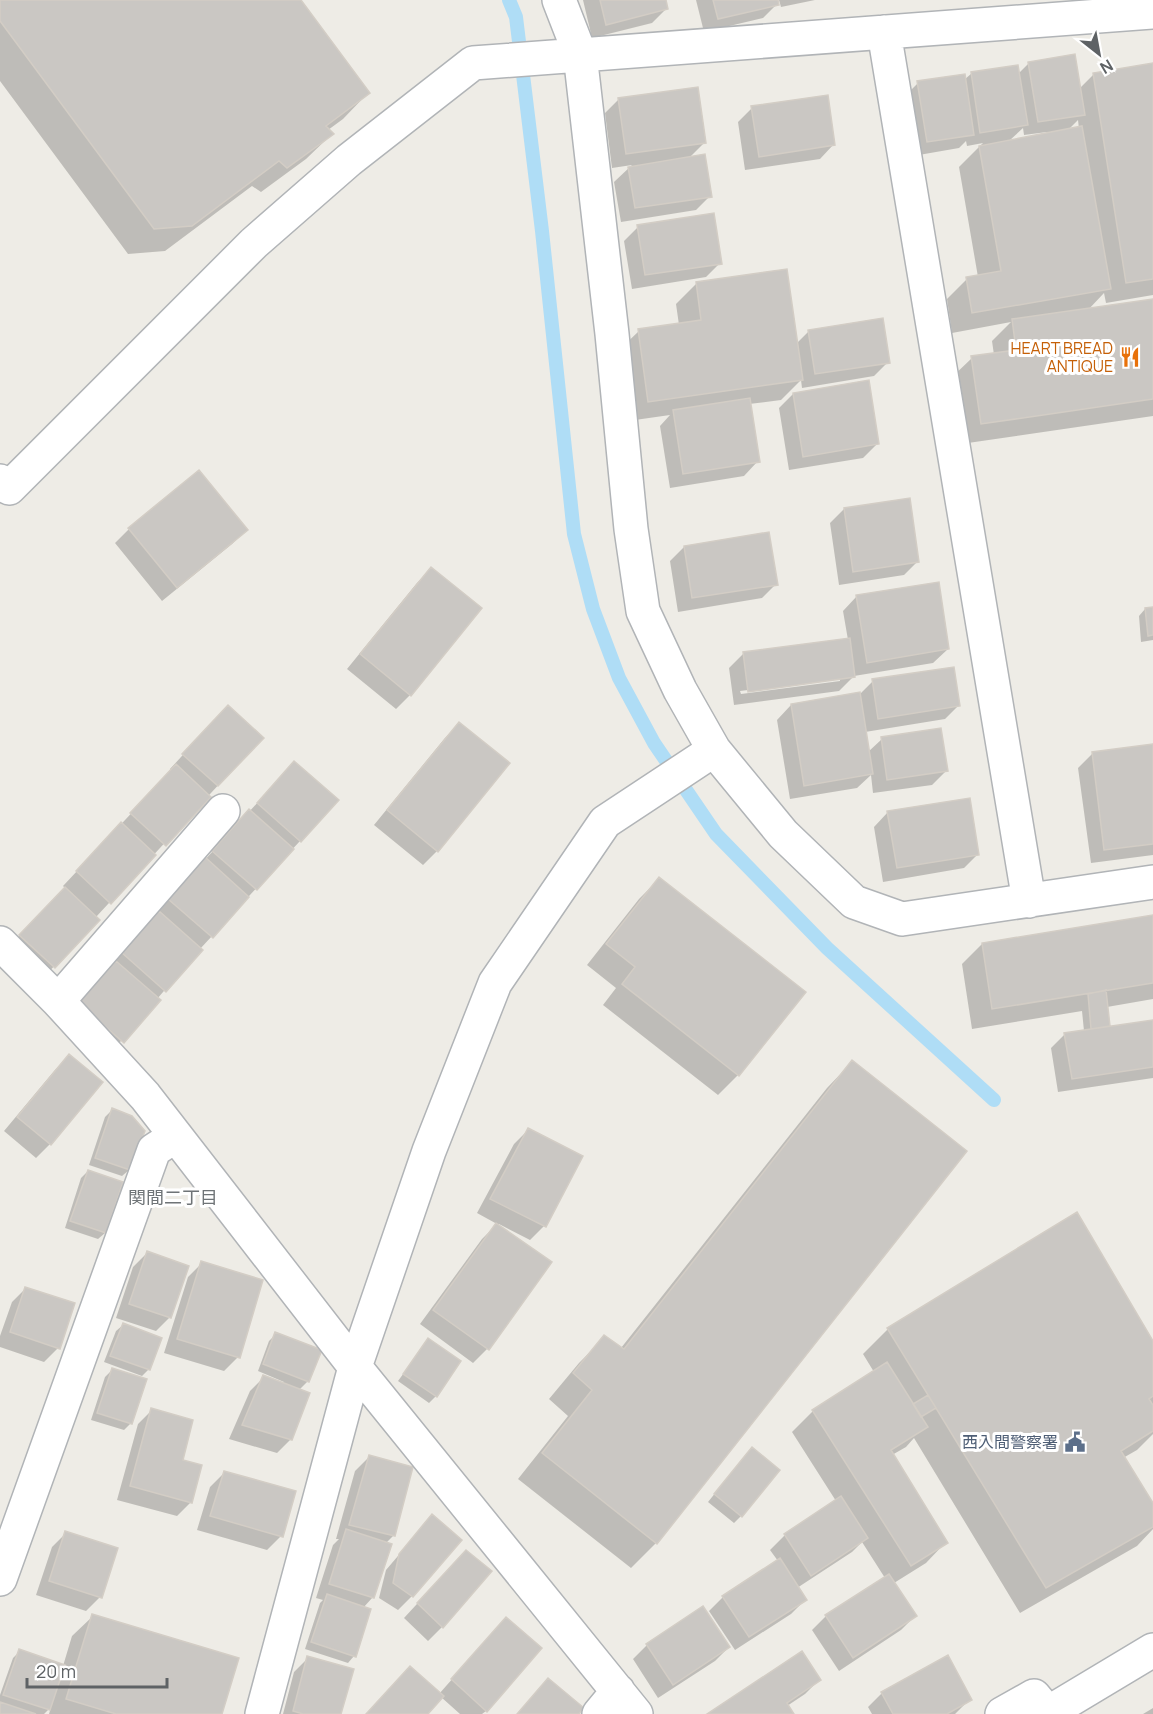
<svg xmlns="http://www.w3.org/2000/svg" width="1153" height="1714" font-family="Manrope,'Noto Sans JP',sans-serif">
  <rect width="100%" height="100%" fill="#eeece6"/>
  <!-- shadow -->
  <path fill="#0003" fill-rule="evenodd" d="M 0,0 L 299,0 L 368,93 L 343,119 L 328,130 L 332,134 L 306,159 L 261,192 L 252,186 L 165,251 L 128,254 L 0,81 Z
    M 583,0 L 664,0 L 666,9 L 652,23 L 592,38 Z
    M 696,0 L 776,0 L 777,4 L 763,18 L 704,32 Z
    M 779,0 L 815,0 L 781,7 Z
    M 1029,63 L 1079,89 L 1094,74 L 1153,65 L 1153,295 L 1106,303 L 1104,293 L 1088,310 L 1153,300 L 1153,416 L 961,444 L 951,378 L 972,358 L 994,355 L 992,341 L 1011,322 L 952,333 L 947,299 L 967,279 L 978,277 L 959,167 L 983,143 L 967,146 L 966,141 L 959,148 L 913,156 L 904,97 L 918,83 L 964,80 L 972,73 L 1018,74 ZM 1078,120 L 1079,129 L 1067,131 ZM 1023,128 L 1024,135 L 1047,132 L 1047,134 L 1009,141 Z
    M 619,99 L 704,143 L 689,158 L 710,196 L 696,210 L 621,222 L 614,182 L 632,165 L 612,168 L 605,113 Z
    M 752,108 L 834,144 L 820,159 L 745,170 L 738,122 Z
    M 638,227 L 720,263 L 706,277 L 632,289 L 624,241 Z
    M 697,283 L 796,344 L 809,331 L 888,362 L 874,376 L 802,388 L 801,380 L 781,400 L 749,404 L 758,461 L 744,476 L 670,488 L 660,426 L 670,415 L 628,421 L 618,351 L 639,331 L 679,325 L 676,304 Z
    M 793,394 L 877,444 L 863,458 L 789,470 L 779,408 Z
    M 844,509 L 918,561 L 904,575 L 839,585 L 830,523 Z
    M 129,529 L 246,530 L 232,544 L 162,601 L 115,543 Z
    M 684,547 L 776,584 L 762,598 L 678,612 L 670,561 Z
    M 431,569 L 410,695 L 396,709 L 347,669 L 417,583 Z
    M 857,596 L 948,649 L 933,663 L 854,676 L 839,691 L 734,705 L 729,668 L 743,654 L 848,640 L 843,611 ZM 840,678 L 840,681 L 741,694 L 740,691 Z
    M 1153,608 L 1153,640 L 1141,642 L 1139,616 L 1145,609 Z
    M 873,681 L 959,705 L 945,719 L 865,732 L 868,752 L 882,739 L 946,771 L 932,785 L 873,793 L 871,775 L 857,788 L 790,799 L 777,720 L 791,705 L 860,694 Z
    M 214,721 L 262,738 L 96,917 L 98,920 L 40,981 L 6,950 L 65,888 L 63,886 L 172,770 L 170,769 Z
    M 459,724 L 437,851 L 423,865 L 374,825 L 445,738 Z
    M 1153,746 L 1153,855 L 1091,863 L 1078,768 L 1092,754 Z
    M 294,763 L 300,841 L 200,949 L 108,1056 L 66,1018 L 111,969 L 108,967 L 156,915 L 155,914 Z
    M 888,812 L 978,854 L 964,868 L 883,882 L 874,827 Z
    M 659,879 L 738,1075 L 718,1095 L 603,1005 L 616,988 L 587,965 L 639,899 Z
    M 1153,916 L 1153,999 L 1107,1007 L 1109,1028 L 1153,1021 L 1153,1078 L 1058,1092 L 1051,1048 L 1065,1034 L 1084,1031 L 1082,1011 L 972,1029 L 962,964 L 982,944 Z
    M 69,1056 L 50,1144 L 36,1158 L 4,1131 L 55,1070 Z
    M 852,1062 L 656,1543 L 631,1568 L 518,1479 L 568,1416 L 549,1399 L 579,1363 L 605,1337 L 621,1348 L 827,1088 Z
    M 112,1110 L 143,1131 L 129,1170 L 122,1176 L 89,1165 L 105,1117 Z
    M 528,1130 L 581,1157 L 544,1226 L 530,1240 L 499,1224 L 498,1226 L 550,1263 L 487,1349 L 473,1363 L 420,1324 L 482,1239 L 497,1224 L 477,1213 L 514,1144 Z
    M 88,1171 L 105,1233 L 98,1239 L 65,1228 L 81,1178 Z
    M 147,1253 L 170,1317 L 156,1331 L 116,1318 L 133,1267 Z
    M 202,1263 L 238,1357 L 224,1371 L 164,1353 L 188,1277 Z
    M 26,1288 L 58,1348 L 44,1362 L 0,1347 L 0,1336 L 12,1302 Z
    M 123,1325 L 149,1369 L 142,1376 L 104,1362 L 116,1331 Z
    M 888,1329 L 1153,1344 L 1153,1434 L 1137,1450 L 1123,1458 L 1153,1506 L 1153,1529 L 1137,1546 L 1020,1613 L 914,1438 L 906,1447 L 892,1455 L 946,1542 L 926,1563 L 894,1583 L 915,1616 L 901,1630 L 839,1671 L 812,1630 L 826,1616 L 885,1578 L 862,1542 L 852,1552 L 797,1588 L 805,1600 L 791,1614 L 735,1650 L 709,1611 L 723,1597 L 778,1561 L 770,1550 L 784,1536 L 836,1501 L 792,1432 L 813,1411 L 874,1372 L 863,1354 Z
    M 276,1334 L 308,1381 L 299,1390 L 291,1439 L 277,1453 L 229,1439 L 250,1391 L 264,1377 L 283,1384 L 284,1382 L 258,1371 L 269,1341 Z
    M 428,1340 L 436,1396 L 429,1403 L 398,1381 Z
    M 112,1370 L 131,1423 L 124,1430 L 91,1420 L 105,1377 Z
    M 152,1410 L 181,1461 L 191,1502 L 177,1516 L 117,1500 L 138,1424 Z
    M 745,1456 L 741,1516 L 734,1523 L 708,1502 Z
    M 369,1457 L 393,1536 L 386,1543 L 373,1597 L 363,1608 L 354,1656 L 348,1663 L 305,1649 L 320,1603 L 323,1600 L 316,1598 L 333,1545 L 339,1539 L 336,1539 L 355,1471 Z
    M 224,1473 L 281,1536 L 267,1550 L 197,1530 L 210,1487 Z
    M 432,1516 L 412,1596 L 398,1610 L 379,1598 L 386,1570 Z
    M 66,1533 L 100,1597 L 86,1611 L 36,1595 L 52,1547 Z
    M 452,1566 L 442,1627 L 428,1641 L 404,1618 Z
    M 93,1616 L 220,1714 L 49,1714 L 51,1707 L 44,1714 L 0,1714 L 0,1695 L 13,1658 L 20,1651 L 63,1666 L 72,1636 Z
    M 492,1634 L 486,1711 L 482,1714 L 460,1714 L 441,1697 L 426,1714 L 367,1714 L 439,1694 Z
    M 647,1645 L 729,1647 L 715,1661 L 658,1698 L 633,1659 Z
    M 308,1658 L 339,1714 L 283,1714 L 294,1672 Z
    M 819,1680 L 805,1694 L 787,1706 L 792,1714 L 710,1714 Z
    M 882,1693 L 970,1699 L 955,1714 L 872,1714 L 868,1707 Z
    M 1153,1708 L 1153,1714 L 1143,1714 Z"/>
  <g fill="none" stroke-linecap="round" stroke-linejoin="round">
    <!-- stream -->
    <path stroke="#afddf6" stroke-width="14" d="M 509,0 L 516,17 L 542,231 L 574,534 L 593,609 L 619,678 L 654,743 L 716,834 L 827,948 L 994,1100"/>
  </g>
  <!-- building -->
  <path fill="#cac7c3" stroke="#d3cdc5" stroke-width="1.5" d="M 0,0 L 301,0 L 370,93 L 326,126 L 334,134 L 287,168 L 279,161 L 192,226 L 154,229 L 0,21 Z
    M 600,0 L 666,0 L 668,9 L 606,25 Z
    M 713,0 L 778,0 L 779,5 L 718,19 Z
    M 1075,54 L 1085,115 L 1038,122 L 1028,62 Z
    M 1153,63 L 1153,279 L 1126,283 L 1093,73 Z
    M 1018,65 L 1028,125 L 980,133 L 971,72 Z
    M 965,74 L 974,135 L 927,142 L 917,81 Z
    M 698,87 L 706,143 L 626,154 L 618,98 Z
    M 828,95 L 835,145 L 759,157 L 751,106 Z
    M 1082,126 L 1111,289 L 972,313 L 966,277 L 1001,271 L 979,146 Z
    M 705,154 L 712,197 L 635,208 L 628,167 Z
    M 714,213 L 722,264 L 645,275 L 637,225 Z
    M 787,269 L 803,380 L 648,402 L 638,329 L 701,320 L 696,282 Z
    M 1153,299 L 1153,399 L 981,424 L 971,356 L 1016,350 L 1012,319 Z
    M 883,318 L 890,363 L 815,374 L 808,330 Z
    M 869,380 L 879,444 L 803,457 L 793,393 Z
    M 750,398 L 760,462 L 683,474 L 673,410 Z
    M 199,470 L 248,530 L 177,588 L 128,528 Z
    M 910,498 L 919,562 L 853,572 L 844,508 Z
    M 769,532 L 778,585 L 692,598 L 684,546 Z
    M 431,567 L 482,608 L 411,696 L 360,654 Z
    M 939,582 L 949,649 L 867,663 L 856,595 Z
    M 1153,607 L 1153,635 L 1148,636 L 1145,608 Z
    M 850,638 L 855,677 L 748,692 L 743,652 Z
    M 954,667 L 960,706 L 878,719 L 872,679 Z
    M 860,692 L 873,774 L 804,786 L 791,704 Z
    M 228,705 L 264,738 L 218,786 L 182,754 Z
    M 459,722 L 510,763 L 438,852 L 387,810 Z
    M 941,728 L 948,771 L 887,780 L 881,737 Z
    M 1153,744 L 1153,844 L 1104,850 L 1092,752 Z
    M 294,761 L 339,800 L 301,842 L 257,803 Z
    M 176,764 L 211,797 L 166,846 L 130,813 Z
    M 970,798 L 979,855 L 897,868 L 887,811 Z
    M 249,809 L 294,849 L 257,890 L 212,851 Z
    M 121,822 L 156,855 L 111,904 L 76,871 Z
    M 205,857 L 249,897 L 213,938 L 168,899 Z
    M 659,877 L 806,992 L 739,1076 L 622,984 L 635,967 L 606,944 Z
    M 65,887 L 100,920 L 55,968 L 19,935 Z
    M 159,911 L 203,950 L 166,992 L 121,952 Z
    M 1153,915 L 1153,983 L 992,1009 L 982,943 Z
    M 116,961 L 161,1000 L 124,1043 L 78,1003 Z
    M 1106,990 L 1110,1026 L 1091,1029 L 1088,994 Z
    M 1153,1020 L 1153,1067 L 1072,1079 L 1064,1033 Z
    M 69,1054 L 103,1082 L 51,1145 L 17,1117 Z
    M 852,1060 L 967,1151 L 657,1544 L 542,1453 L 592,1390 L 573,1373 L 604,1335 L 624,1349 Z
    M 112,1108 L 132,1116 L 145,1131 L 130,1170 L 95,1158 Z
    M 528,1128 L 583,1156 L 546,1227 L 490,1199 Z
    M 88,1170 L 123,1182 L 106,1233 L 70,1221 Z
    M 1077,1212 L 1153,1341 L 1153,1396 L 1149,1399 L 1153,1405 L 1153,1431 L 1121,1451 L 1153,1503 L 1153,1527 L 1046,1588 L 887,1328 Z
    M 496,1223 L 552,1262 L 489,1350 L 433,1310 Z
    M 147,1251 L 189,1266 L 171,1318 L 129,1304 Z
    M 201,1261 L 263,1280 L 240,1358 L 177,1339 Z
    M 25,1287 L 75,1303 L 60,1349 L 10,1332 Z
    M 123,1323 L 162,1338 L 150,1370 L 110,1356 Z
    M 275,1332 L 322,1350 L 309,1382 L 263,1364 Z
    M 428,1338 L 461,1361 L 437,1397 L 403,1374 Z
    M 887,1362 L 928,1427 L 891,1450 L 948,1543 L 911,1566 L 812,1410 Z
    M 112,1368 L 147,1379 L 132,1424 L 97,1413 Z
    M 263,1375 L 310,1393 L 292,1440 L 242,1425 Z
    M 928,1395 L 936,1408 L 921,1417 L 913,1404 Z
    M 151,1408 L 193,1420 L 183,1460 L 202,1465 L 192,1503 L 130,1486 Z
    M 752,1447 L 780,1470 L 742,1517 L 714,1494 Z
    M 369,1455 L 413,1467 L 395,1536 L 349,1525 Z
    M 224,1471 L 296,1491 L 283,1537 L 210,1516 Z
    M 841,1496 L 868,1538 L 811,1576 L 784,1534 Z
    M 432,1514 L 462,1540 L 413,1597 L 393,1583 L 399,1554 Z
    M 346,1529 L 392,1544 L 374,1598 L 329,1584 Z
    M 65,1531 L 118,1548 L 102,1598 L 49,1581 Z
    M 466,1550 L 492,1571 L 443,1628 L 417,1603 Z
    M 780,1558 L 807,1600 L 749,1637 L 722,1596 Z
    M 889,1574 L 917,1616 L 853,1658 L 825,1615 Z
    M 327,1594 L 371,1609 L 356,1657 L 311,1642 Z
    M 703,1606 L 730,1647 L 673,1685 L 646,1644 Z
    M 92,1614 L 239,1658 L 222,1714 L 116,1714 L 66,1699 Z
    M 506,1617 L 542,1648 L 487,1712 L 451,1679 Z
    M 19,1649 L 65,1665 L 50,1710 L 3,1695 Z
    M 802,1651 L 821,1680 L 787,1703 L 794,1714 L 707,1714 Z
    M 948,1655 L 972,1700 L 947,1714 L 893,1714 L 881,1692 Z
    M 307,1656 L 354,1669 L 341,1714 L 303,1714 L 293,1711 Z
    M 410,1666 L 444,1696 L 428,1714 L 366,1714 Z
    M 548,1678 L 584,1708 L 579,1714 L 517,1714 Z
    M 0,1702 L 36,1714 L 0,1714 Z"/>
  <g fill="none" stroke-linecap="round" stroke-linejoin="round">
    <!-- minor casing -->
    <g stroke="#b1b4b7" stroke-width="36">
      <path id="minor" d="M 559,0 L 580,54 L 612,334 L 631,529 L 643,611 L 680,690 L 714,750 L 783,834 L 854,902 L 902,919 L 1153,882
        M 884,32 L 1029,901
        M 0,481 L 9,488 L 254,243 L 349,160 L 473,63 L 1153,12
        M 0,943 L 58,1001 L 145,1096 L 355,1367 L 636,1714
        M 58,1001 L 223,811
        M 0,1579 L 154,1150 L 174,1137
        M 262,1714 L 355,1367 L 429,1151 L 495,983 L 605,822 L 714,750
        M 599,1714 L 618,1691
        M 1002,1714 L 1034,1696 L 1048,1713 L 1153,1650"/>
    </g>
    <!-- minor -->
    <use href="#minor" stroke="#fff" stroke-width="33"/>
  </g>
  <!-- icons -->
  <defs>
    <g id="restaurant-bare" transform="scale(1.62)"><path d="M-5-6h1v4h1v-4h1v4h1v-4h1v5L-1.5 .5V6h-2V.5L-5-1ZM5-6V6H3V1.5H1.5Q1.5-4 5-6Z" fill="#e8710a" stroke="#fff" stroke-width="2.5" paint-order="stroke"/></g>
    <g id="civic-bare" transform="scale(1.62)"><path d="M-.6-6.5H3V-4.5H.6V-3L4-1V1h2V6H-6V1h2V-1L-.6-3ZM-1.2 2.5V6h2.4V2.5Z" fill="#5c6f8a" stroke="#fff" stroke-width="2.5" paint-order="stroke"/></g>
  </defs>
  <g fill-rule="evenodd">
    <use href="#restaurant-bare" x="1130" y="357"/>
    <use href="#civic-bare" x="1075" y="1442"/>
  </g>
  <g text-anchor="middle" stroke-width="6" stroke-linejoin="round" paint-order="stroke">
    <!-- food labels -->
    <g font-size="16" fill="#c56008" stroke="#fff" text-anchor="end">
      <text x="1113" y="354">HEART BREAD<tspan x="1113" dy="18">ANTIQUE</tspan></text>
    </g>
    <!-- service labels -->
    <g font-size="16" fill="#4e5e75" stroke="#fff" text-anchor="end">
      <text x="1058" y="1448">西入間警察署</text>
    </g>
    <!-- neighbourhood labels -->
    <g font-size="18" fill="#6f7477" stroke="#fff">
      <text x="173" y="1204">関間二丁目</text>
    </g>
  </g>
  <!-- north arrow -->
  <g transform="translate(1099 54) rotate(149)" stroke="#ffffff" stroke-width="4.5" paint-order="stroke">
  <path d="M0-4.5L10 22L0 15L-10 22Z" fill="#5e6265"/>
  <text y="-9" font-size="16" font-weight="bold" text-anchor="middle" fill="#5e6265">N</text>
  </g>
  <!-- scale -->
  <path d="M27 1678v9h140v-9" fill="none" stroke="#5e6265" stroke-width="3"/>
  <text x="36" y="1678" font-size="18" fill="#5e6265" stroke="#ffffff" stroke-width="4.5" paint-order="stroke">20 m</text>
</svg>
